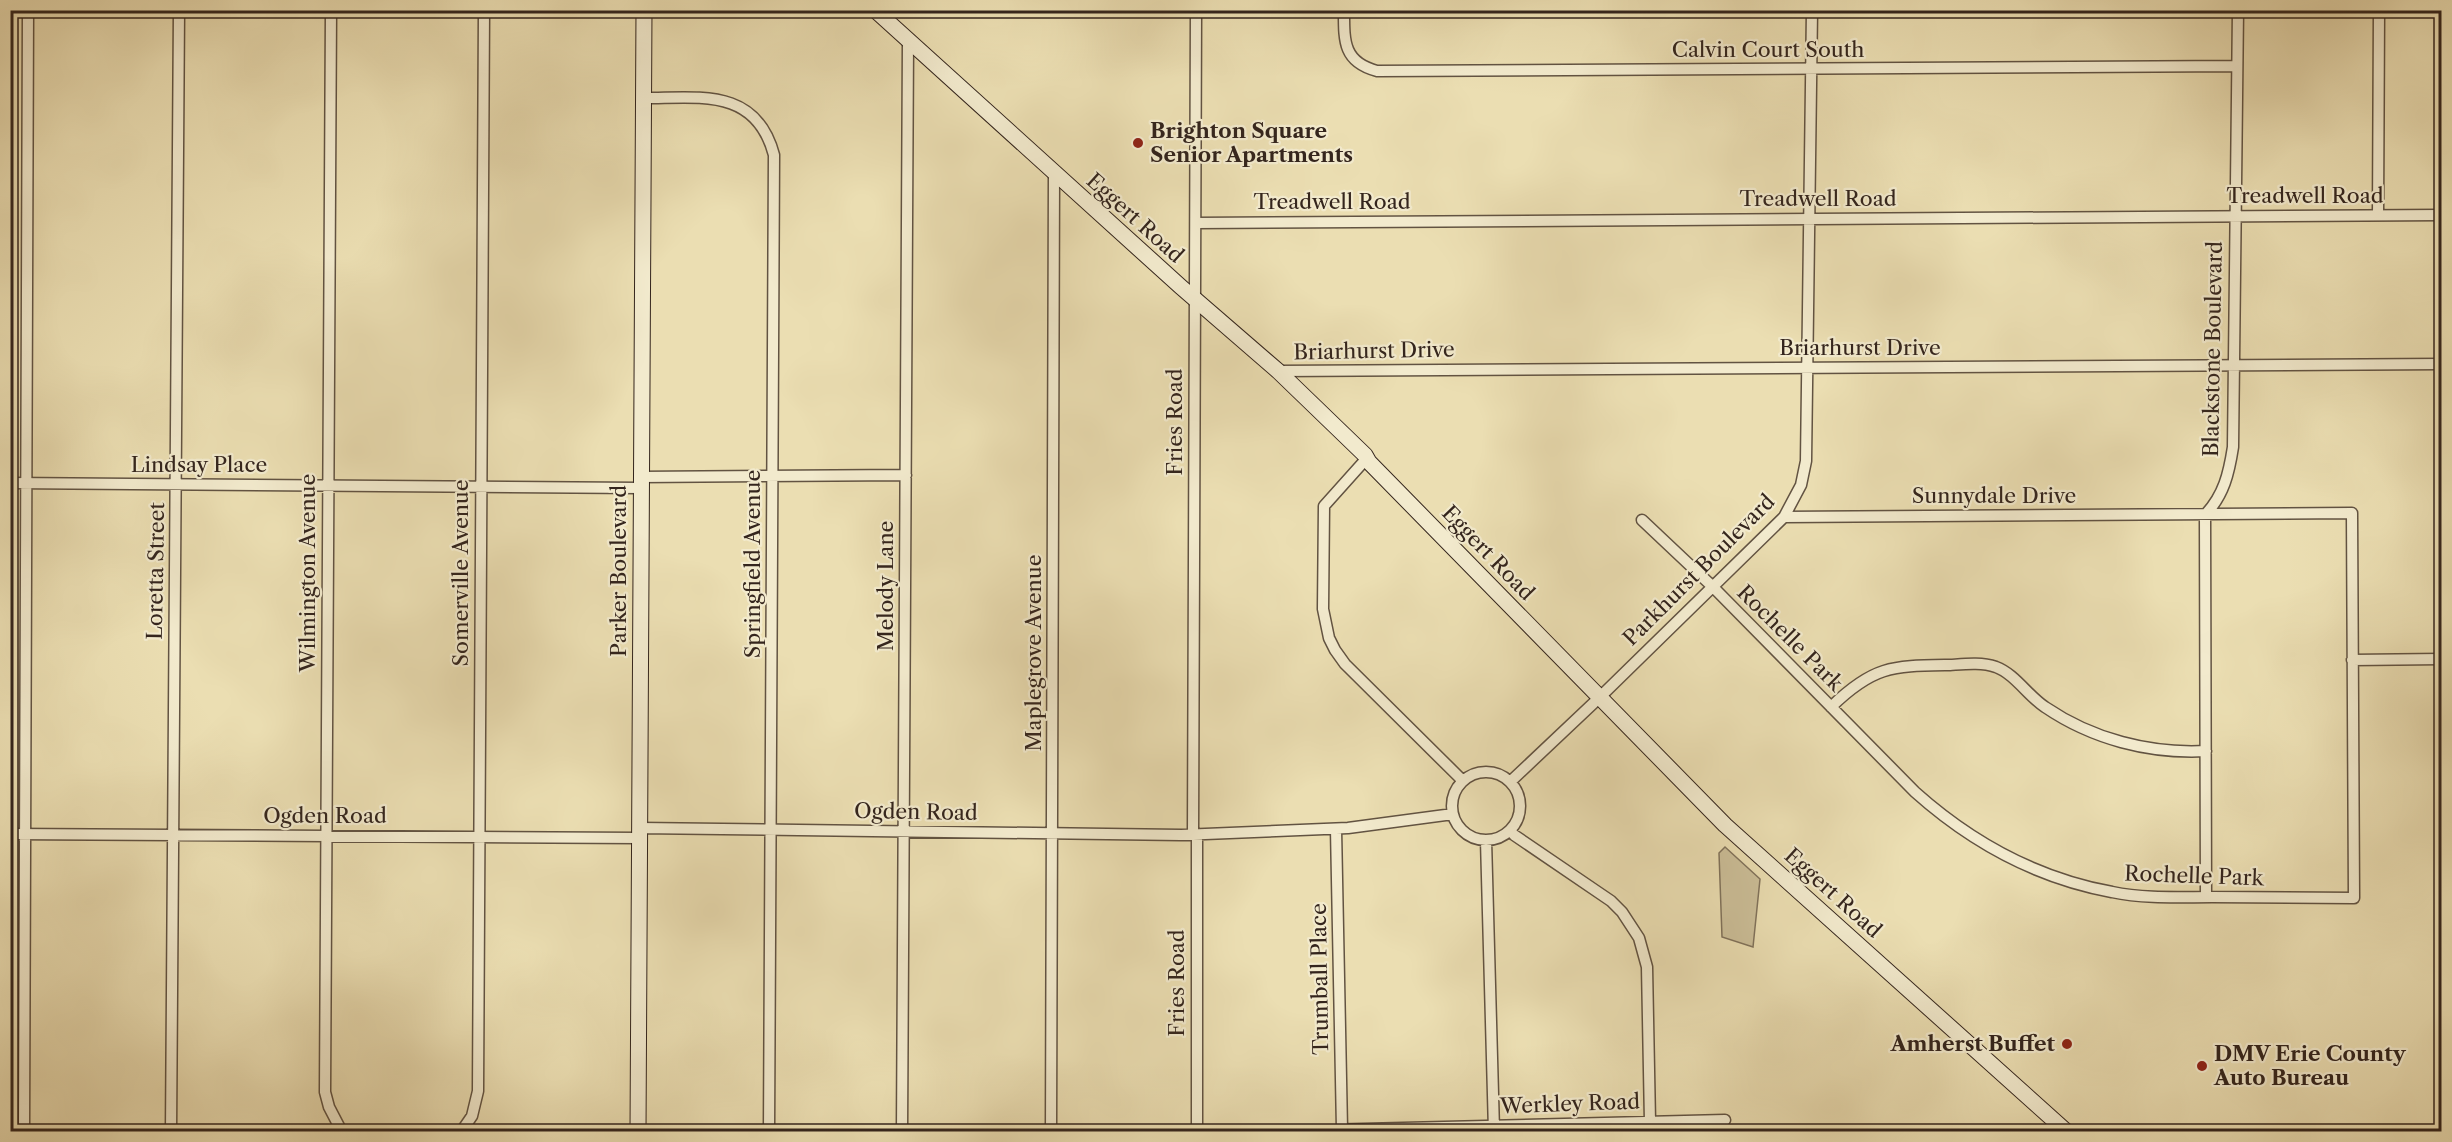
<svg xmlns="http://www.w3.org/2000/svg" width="2452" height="1142" font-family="'Libre Caslon Text',serif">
  <rect width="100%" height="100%" fill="#ebdeb2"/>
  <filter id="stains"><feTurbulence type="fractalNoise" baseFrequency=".00333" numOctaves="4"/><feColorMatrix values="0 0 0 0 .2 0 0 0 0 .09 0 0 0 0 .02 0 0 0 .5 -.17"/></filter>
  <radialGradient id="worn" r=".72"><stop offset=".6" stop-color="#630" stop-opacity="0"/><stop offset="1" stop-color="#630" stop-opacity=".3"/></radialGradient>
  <!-- green -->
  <path fill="#ccbf99" stroke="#80725b" stroke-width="1.5" d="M 1725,847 L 1760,879 L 1753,947 L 1722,937 L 1719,853 Z"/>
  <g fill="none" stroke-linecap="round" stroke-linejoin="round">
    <!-- street casing -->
    <g stroke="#625342" stroke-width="13">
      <path id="street" d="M 331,10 L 325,1092 L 329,1107 L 342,1132
        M 1344,10 C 1344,41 1343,62 1377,71 L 2237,66
        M 644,98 C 699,98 756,87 774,155 L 769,1132
        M 2378,215 L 2379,10
        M 1196,223 L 2442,215
        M 1278,371 L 2442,364
        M 1367,458 L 1324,506 L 1323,609 L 1329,638 L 1335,650 L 1345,664 L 1463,781
        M 640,477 L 906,475
        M 10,483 L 640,488
        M 1642,520 L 1713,587 L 1915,792 C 1972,843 2036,878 2112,892 C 2145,899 2179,897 2212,897 C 2260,897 2307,898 2354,898 L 2352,513 L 1784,517
        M 2352,660 L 2442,659
        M 1831,707 C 1874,665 1893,666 1950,665 C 1965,664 1981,662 1996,667 C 2015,674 2028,696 2045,707 C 2092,739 2149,754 2206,751
        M1452 806a34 34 0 1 1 68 0a34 34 0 1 1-68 0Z
        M 1510,782 L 1600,697 L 1784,517 L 1801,485 L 1806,461 L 1812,10
        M 639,828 L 1181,835 L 1348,828 L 1453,814
        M 1336,829 L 1342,1129
        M 1510,830 L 1514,835 L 1611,901 L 1622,912 L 1639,938 L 1647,967 L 1650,1122
        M 10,834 L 639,838
        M 1193,835 L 1196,10
        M 1197,835 L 1197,1132
        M 1486,840 L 1494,1131
        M 2206,897 L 2205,515 C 2224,495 2229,473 2233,447 L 2238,10
        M 24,1132 L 28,10
        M 171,1132 L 179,10
        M 461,1132 L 472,1116 L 478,1091 L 484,10
        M 902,1132 L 908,41
        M 1051,1132 L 1054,174
        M 1236,1132 L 1725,1120"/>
    </g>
    <!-- secondary casing -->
    <g stroke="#34251d" stroke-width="17">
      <path id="secondary" d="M 875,10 L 1181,287 L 1278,371 L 1365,455 L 1369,462 L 1725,825 L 2067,1132
        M 638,1132 L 644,10"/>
    </g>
    <!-- street -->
    <use href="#street" stroke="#f2eacd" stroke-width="10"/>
    <!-- secondary -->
    <use href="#secondary" stroke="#f2eacd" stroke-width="15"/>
  </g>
  <!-- markers -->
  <g fill="#8f2418" stroke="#f2eacd" stroke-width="2">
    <circle cx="1138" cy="143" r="6"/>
    <circle cx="2067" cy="1044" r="6"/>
    <circle cx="2202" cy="1066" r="6"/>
  </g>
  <g text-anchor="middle" stroke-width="4.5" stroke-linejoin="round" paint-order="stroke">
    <!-- street labels -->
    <g font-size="21" fill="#34251d" stroke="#f2eacd">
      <text x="1768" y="57">Calvin Court South</text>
      <text x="2305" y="203">Treadwell Road</text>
      <text x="1818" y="206">Treadwell Road</text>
      <text x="1332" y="209">Treadwell Road</text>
      <text transform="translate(1135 218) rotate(42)" y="7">Eggert Road</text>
      <text x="1860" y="355">Briarhurst Drive</text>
      <text transform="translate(2213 349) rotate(-89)" y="7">Blackstone Boulevard</text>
      <text transform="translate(1374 351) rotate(-1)" y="7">Briarhurst Drive</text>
      <text transform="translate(1175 422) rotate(-90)" y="7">Fries Road</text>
      <text x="199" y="472">Lindsay Place</text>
      <text x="1994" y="503">Sunnydale Drive</text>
      <text transform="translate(1488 553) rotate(46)" y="7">Eggert Road</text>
      <text transform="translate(753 564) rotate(-90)" y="7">Springfield Avenue</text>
      <text transform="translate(1699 570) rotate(-45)" y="7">Parkhurst Boulevard</text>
      <text transform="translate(156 571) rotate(-89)" y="7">Loretta Street</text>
      <text transform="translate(619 571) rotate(-90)" y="7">Parker Boulevard</text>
      <text transform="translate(308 573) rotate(-90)" y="7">Wilmington Avenue</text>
      <text transform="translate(461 573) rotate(-90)" y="7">Somerville Avenue</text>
      <text transform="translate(886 586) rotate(-90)" y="7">Melody Lane</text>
      <text transform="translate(1790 638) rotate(45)" y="7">Rochelle Park</text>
      <text transform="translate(1034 653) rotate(-90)" y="7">Maplegrove Avenue</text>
      <text transform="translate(916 812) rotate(1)" y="7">Ogden Road</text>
      <text x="325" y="823">Ogden Road</text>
      <text transform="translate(2194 876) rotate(2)" y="7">Rochelle Park</text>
      <text transform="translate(1833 893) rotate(42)" y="7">Eggert Road</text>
      <text transform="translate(1320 979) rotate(-91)" y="7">Trumball Place</text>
      <text transform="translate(1177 983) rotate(-90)" y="7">Fries Road</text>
      <text transform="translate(1570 1104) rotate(-2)" y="7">Werkley Road</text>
    </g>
    <!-- poi labels -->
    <g font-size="21" font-weight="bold" fill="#34251d" stroke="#f2eacd" text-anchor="start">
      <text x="1150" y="138">Brighton Square<tspan x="1150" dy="24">Senior Apartments</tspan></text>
      <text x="2055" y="1051" text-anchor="end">Amherst Buffet</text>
      <text x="2214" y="1061">DMV Erie County<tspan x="2214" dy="24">Auto Bureau</tspan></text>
    </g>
  </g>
  <!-- margin -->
  <rect width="2452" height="1142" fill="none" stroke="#ebdeb2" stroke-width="36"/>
  <rect x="12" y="12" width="2428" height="1118" fill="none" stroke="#34251d" stroke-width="3"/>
  <rect x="18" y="18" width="2416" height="1106" fill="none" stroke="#34251d" stroke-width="1.5"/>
  <rect width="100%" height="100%" filter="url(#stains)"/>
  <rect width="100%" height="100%" fill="url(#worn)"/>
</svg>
